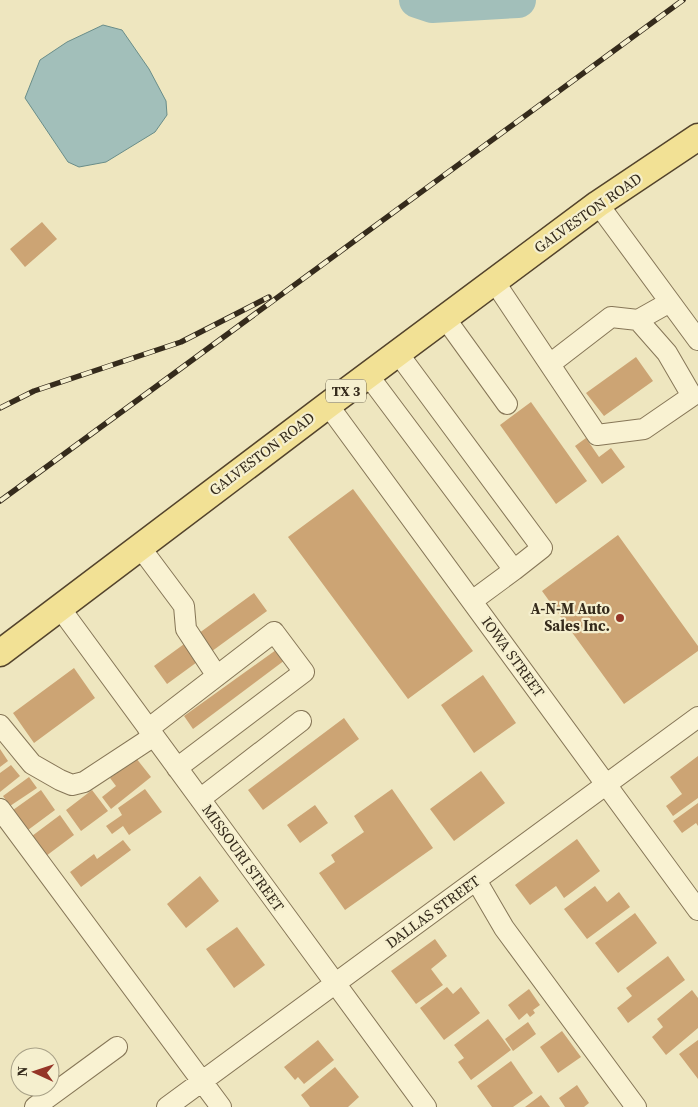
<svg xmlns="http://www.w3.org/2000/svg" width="698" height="1107" font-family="'Source Serif 4',serif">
  <rect width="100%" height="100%" fill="#eee6bf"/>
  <!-- water -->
  <path fill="#a2bfba" stroke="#698d89" d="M 103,25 L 122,30 L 149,69 L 166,101 L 167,115 L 155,132 L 106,162 L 79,167 L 68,162 L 25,98 L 40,60 L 67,42 Z"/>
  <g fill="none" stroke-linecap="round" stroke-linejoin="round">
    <!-- river -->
    <path stroke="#a2bfba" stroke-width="36" d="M 417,0 L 432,5 L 518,0"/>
  </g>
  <!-- building -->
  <path fill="#cca474" d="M 42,222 L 57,239 L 25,267 L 10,249 Z
    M 636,357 L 653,381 L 604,416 L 586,393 Z
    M 531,402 L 587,481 L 556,504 L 500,425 Z
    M 586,438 L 599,457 L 611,448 L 625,467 L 602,484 L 575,446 Z
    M 353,489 L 473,651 L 408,699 L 288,537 Z
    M 618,535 L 698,646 L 698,651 L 624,704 L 542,591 Z
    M 254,593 L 267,611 L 167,684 L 154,666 Z
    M 276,650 L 285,660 L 193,729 L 184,716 Z
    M 74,668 L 95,698 L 34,743 L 13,713 Z
    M 483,675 L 516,723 L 474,753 L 441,705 Z
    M 344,718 L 359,739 L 263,810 L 248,790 Z
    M 0,749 L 8,761 L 0,767 Z
    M 698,756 L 698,798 L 673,816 L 666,806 L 682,794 L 670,777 Z
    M 136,758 L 151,777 L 111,809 L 102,797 L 116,786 L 110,778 Z
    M 11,765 L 20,776 L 0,792 L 0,773 Z
    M 481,771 L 505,803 L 454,841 L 430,809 Z
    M 29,777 L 37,788 L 10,806 L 3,796 Z
    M 145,789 L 162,812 L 129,835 L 123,826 L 112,834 L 106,826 L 122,815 L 118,808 Z
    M 392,789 L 433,848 L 345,910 L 319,873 L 335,862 L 331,855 L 364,832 L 354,816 Z
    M 41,790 L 55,810 L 28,830 L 13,810 Z
    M 92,790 L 108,811 L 81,831 L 66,810 Z
    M 698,803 L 698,826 L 696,823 L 682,833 L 673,821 Z
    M 315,805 L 328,823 L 300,843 L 287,825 Z
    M 60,815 L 74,835 L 46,856 L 32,836 Z
    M 577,839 L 600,871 L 564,898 L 556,886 L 530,905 L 515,885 Z
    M 123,840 L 131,850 L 81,887 L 70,872 L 94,854 L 97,859 Z
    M 200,876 L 219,901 L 186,928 L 167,904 Z
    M 595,886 L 607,902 L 619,892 L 630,907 L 587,939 L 564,909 Z
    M 635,913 L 657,943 L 618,973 L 595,943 Z
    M 237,927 L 265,965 L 234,988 L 206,949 Z
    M 435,939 L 447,956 L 431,969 L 443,985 L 416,1004 L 391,971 Z
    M 668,956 L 685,980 L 628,1023 L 617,1008 L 632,996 L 626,988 Z
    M 447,987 L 453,994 L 461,987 L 480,1013 L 444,1040 L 420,1008 Z
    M 529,989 L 540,1005 L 533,1010 L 535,1013 L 530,1017 L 527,1013 L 519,1020 L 508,1005 Z
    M 692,990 L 698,998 L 698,1028 L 666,1055 L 652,1037 L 663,1027 L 657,1019 Z
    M 488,1019 L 511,1050 L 471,1080 L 458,1062 L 464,1058 L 454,1045 Z
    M 528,1022 L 536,1034 L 513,1051 L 505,1039 Z
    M 562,1031 L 581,1057 L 558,1073 L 540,1047 Z
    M 318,1040 L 334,1060 L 304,1084 L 298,1077 L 295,1080 L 284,1067 Z
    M 698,1040 L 698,1079 L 679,1054 Z
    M 511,1061 L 533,1093 L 513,1107 L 492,1107 L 477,1086 Z
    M 335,1067 L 359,1097 L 348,1107 L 310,1107 L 301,1095 Z
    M 577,1085 L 589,1103 L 584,1107 L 565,1107 L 559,1098 Z
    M 541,1095 L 550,1107 L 525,1107 Z"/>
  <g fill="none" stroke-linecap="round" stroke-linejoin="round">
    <!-- minor casing -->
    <g stroke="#867657" stroke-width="22">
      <path id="minor" d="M 598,204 L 698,340
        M 494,281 L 597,435 L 644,429 L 692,396 L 667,353 L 638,320 L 611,317 L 550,364
        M 445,318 L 507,404
        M 638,320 L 670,302
        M 397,352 L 542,548 L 514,570
        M 368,375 L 514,570 L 472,601
        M 328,405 L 698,910
        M 140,547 L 184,606 L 186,629 L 217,676
        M 60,608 L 426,1107
        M 0,725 L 32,764 L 60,780 L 72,785 L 84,782 L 154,736
        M 148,729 L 274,632 L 304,672 L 177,768
        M 200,799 L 301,721
        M 0,809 L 221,1107
        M 476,880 L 504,928 L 636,1107
        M 35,1107 L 117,1047
        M 167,1107 L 698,717"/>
    </g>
    <!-- major casing -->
    <g stroke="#53432c" stroke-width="29">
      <path id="major" d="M 0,653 L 328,405 L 598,204 L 698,137"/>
    </g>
    <!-- minor -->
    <use href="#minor" stroke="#f9f2d2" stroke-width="20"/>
    <!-- major -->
    <use href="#major" stroke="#f2e195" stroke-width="26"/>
    <!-- rail casing -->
    <g stroke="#352b1c" stroke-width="5.5">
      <path id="rail" d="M 0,408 L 34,391 L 181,342 L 269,297
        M 0,501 L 683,0"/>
    </g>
    <!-- rail -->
    <use href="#rail" stroke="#f5efce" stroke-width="4" stroke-dasharray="11" stroke-linecap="butt"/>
  </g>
  <!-- markers -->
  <circle fill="#953527" stroke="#f5efce" stroke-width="2" cx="620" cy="618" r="5"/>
  <g text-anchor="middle" stroke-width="4.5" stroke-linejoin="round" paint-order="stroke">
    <!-- shield labels -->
    <rect fill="#f5efce" stroke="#6f6651" stroke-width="1" x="326" y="379.5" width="40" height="23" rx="4"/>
    <g font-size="14" font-weight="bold" fill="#352b1c">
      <text x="346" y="396">TX 3</text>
    </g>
    <!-- street labels -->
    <g font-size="15" fill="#352b1c" stroke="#f5efce">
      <text transform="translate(588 213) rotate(-35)" y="5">GALVESTON ROAD</text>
      <text transform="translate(262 454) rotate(-37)" y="5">GALVESTON ROAD</text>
      <text transform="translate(513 657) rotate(54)" y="5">IOWA STREET</text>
      <text transform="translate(243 858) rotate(54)" y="5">MISSOURI STREET</text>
      <text transform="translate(433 912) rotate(-36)" y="5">DALLAS STREET</text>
    </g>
    <!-- poi labels -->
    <g font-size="15" font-weight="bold" fill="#352b1c" stroke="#f5efce" text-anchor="end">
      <text x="610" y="614">A-N-M Auto<tspan x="610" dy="17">Sales Inc.</tspan></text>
    </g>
  </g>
  <!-- north arrow -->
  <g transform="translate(35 1072) rotate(273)"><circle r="24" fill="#f5efce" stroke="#a8a187"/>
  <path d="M0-4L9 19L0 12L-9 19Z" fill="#953527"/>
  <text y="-8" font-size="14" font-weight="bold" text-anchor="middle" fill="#352b1c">N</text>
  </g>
</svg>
